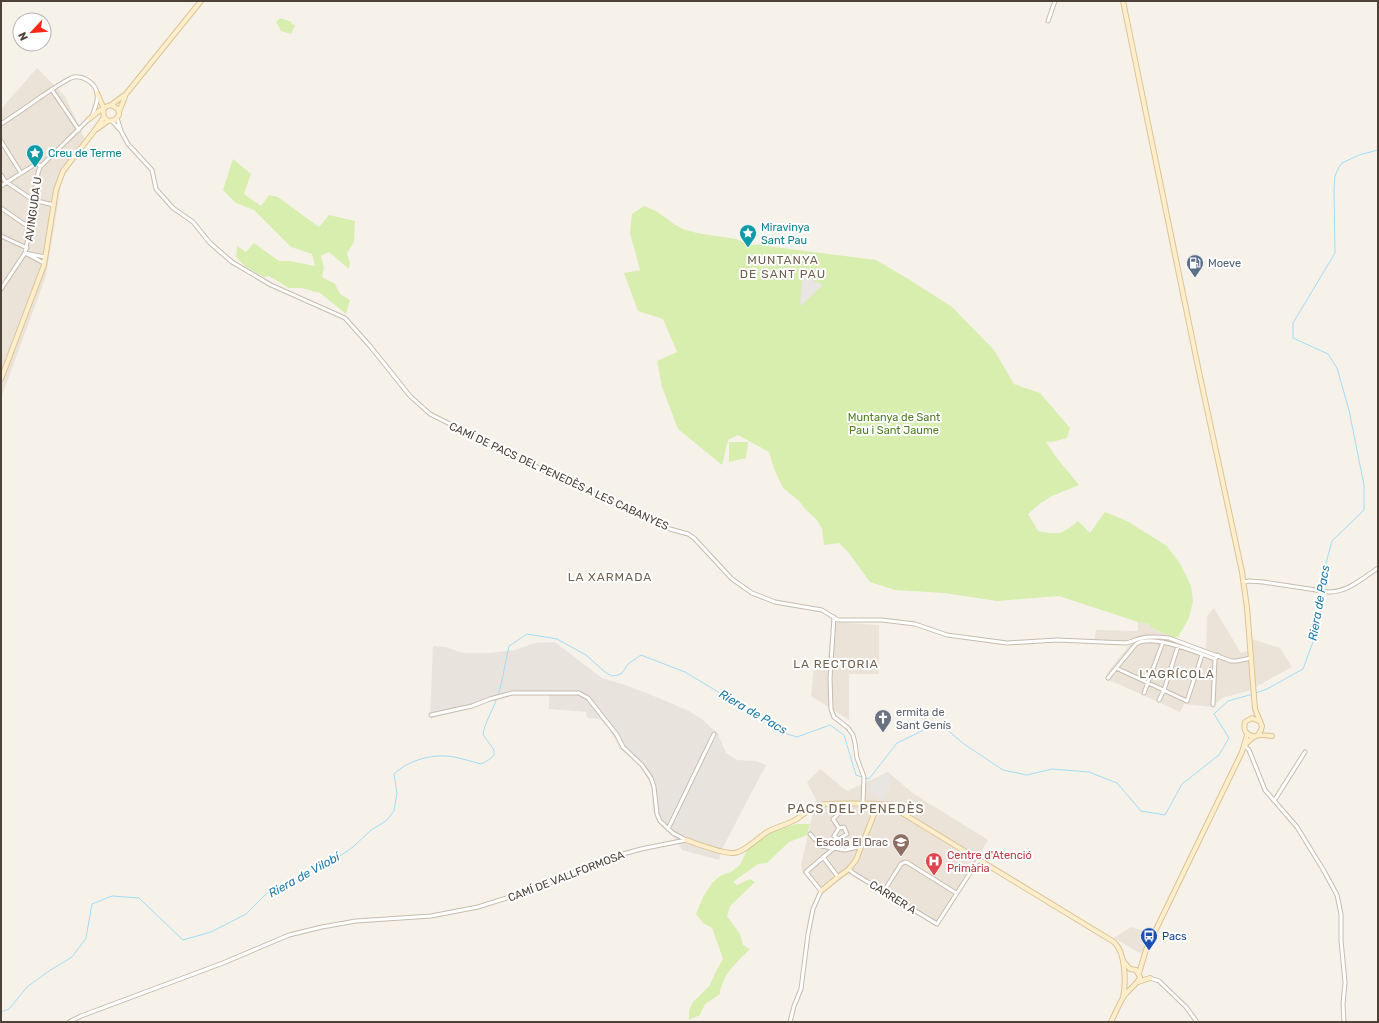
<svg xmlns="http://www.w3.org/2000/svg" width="1379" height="1023" font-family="Rubik,sans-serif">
  <rect width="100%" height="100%" fill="#f6f2ea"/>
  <!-- residential -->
  <path fill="#ebe3d8" d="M 37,68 L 65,96 L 87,144 L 62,179 L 46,276 L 1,398 L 1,109 Z
    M 1214,608 L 1241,653 L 1252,649 L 1252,639 L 1280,648 L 1292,667 L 1248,691 L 1222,698 L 1212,707 L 1184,704 L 1180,712 L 1143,695 L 1106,679 L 1107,673 L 1130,644 L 1094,644 L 1096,630 L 1138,631 L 1138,622 L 1149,624 L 1150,627 L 1174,638 L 1206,649 L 1207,616 Z
    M 832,622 L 879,625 L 879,674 L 849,674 L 849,720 L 811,696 L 814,665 L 827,667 Z
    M 820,769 L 847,791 L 888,772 L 914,794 L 988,840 L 938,927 L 853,874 L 845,876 L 822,895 L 802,872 L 801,865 L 816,800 L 807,782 Z
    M 1131,927 L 1151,933 L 1142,953 L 1138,952 L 1114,938 Z"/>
  <!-- industrial -->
  <path fill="#e9e3de" d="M 555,642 L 602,678 L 625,685 L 649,694 L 687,710 L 702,719 L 718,734 L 726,753 L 737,760 L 756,761 L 766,765 L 722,849 L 719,860 L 682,850 L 675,839 L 658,823 L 653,811 L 652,787 L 641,766 L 620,749 L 609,729 L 600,719 L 587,718 L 586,712 L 549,709 L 549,695 L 512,695 L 430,719 L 433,646 L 446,647 L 463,653 L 489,653 L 515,650 L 535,643 Z"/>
  <!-- education -->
  <path fill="#f1e6d3" d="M 929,854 L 939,860 L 930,874 L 920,868 Z"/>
  <!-- green -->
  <path fill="#d7eeaf" d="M 280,18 L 292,22 L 291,24 L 295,25 L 291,34 L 281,31 L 276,22 Z
    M 233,159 L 251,174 L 244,194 L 261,206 L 269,195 L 278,197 L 319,227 L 329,215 L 355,221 L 354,242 L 347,253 L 350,263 L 349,269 L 329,252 L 321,256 L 324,268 L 322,277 L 335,284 L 340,294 L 350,300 L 346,314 L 320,293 L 302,288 L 289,288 L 269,276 L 264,277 L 246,267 L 236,257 L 237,246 L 246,252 L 254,243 L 279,261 L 290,261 L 315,266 L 312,254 L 291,247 L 254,210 L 236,203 L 223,190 Z
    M 644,206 L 656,211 L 674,224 L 683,229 L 697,233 L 736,239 L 751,245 L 762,244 L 766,246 L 876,260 L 910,280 L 952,307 L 994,350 L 1014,384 L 1040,393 L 1070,428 L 1067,438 L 1052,442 L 1046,442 L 1056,457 L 1079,485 L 1052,496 L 1041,503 L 1028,514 L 1038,531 C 1059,535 1061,535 1078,521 L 1090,533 L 1105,512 L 1127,521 L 1167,546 L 1181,565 L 1191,586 L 1193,601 L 1189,618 L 1178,637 L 1174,638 L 1150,627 L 1149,624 L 1138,622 L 1059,596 L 997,601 L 944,593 L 895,590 L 870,582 L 849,553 L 839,543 L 824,545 L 822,528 L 816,519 L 806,510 L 799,501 L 783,488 L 774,469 L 769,452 L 738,435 L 728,440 L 722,465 L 678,429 L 662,387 L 657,361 L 677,352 L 663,319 L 638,311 L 624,273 L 640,270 L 630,233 L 632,214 Z
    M 729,442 L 748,442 L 746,458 L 729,462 Z
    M 796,824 L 810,824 L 807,835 L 789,842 L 767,863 L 758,864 L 733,882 L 737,885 L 750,879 L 755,882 L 730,906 L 727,916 L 740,934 L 743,945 L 750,949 C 738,961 721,976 720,994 L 705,1004 L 700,1015 L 689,1020 L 689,1010 L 693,1002 L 710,985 L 715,973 L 723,959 L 712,928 L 703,923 L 696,914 L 703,897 L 712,883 L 720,876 L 731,872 L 740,865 L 747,850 L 769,833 Z"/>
  <!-- parking -->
  <path fill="#e8e5e2" d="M 804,276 L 823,285 L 802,305 L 800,305 L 802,279 Z
    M 887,772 L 893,781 L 883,800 L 881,800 L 869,792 L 869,790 L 876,780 L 880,776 Z"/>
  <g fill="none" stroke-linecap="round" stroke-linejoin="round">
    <!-- stream -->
    <path stroke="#a2dcf8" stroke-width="1" d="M 1256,693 L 1267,689 L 1303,669 L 1314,639 L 1321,606 L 1325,567 L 1332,541 L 1364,510 L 1364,485 L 1349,410 L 1337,368 L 1328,354 L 1293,338 L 1293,323 L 1335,253 L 1334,189 L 1335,176 L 1338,169 L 1342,163 L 1359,155 L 1378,150
      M 498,695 L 501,685 L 509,646 L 527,634 L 557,639 L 586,655 L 605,672 L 612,676 L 618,675 L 622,673 L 628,664 L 641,655 L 685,672 L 715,690 L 754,716 L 784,733 L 797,737 L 830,725 L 844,735 L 856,775 L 862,777
      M 865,778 L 869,779 L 897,743 L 926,729 L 945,728 L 964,744 L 1003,770 L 1027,775 L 1052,769 L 1089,772 L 1117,783 L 1141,811 L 1165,815 L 1182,784 L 1219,755 L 1229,738 L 1214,714 L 1228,701 L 1253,694
      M 1,1012 L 9,1009 L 27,987 L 49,971 L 72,957 L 86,938 L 92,904 L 112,896 L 139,898 L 183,940 L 211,932 L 246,914 L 267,893 L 330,863 L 353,847 L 371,830 L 386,821 L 394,811 L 397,793 L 394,774 C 409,760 433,753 454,757 C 464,759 473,762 481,764 C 504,753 492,750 483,734 C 485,722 493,710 497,698"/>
    <!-- street casing -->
    <g stroke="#c6bcae" stroke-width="5">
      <path id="street" d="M 1048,21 L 1055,1
        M 52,90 L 79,130
        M 117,118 L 121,131 L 128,144 L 152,170 L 156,189 L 173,208 L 193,222 L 210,243 L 232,262 L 271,285 L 345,318 L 370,346 L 410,396 L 430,414 L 516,457 L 663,527 L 688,534 L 694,538 L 732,579 L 752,593 L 775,602 L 822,610 L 838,620 L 882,620 L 915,624 L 947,635 L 1007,643 L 1057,640 L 1126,643 C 1132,642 1136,639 1142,638 C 1150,636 1160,637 1169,638 L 1231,661 L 1237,661 L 1251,658
        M 112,121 L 121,131
        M 1,124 C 15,115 28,106 42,96 C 51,90 61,83 71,78 C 81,74 95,82 97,93 C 99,101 94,109 92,117
        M 1,141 L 21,173
        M 1,175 L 5,181 L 33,200 L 54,205
        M 1,186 L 34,165 L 37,164 L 41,166
        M 1,208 L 30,228
        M 1,236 L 27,248
        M 25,253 L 44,263
        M 25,253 L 45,257
        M 1,289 L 25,253 L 29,233 L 38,173 L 40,167 L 89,119
        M 1244,582 L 1249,581 L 1263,582 L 1329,592 C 1348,592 1363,578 1378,568
        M 834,617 L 830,678 L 831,709 L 834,717 L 848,728 L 853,735 L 855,743 L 857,758 L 864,777 L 863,804
        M 1116,668 L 1187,701 L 1202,655
        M 1108,678 L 1136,644 C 1152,633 1198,653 1215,659 L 1218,655
        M 1144,693 L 1163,642
        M 1159,700 L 1164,690 L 1178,646
        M 1213,705 L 1215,659
        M 431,715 L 472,706 L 490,699 L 512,693 L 579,693 L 588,698 L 617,735 L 623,747 L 642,765 L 651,778 L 654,787 L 657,814 L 660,821 L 673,833 L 686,840
        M 1245,746 L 1249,750 L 1265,790 L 1297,827 L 1324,871 L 1337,895 L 1341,914 L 1341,940 L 1345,982 L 1343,1004 L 1344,1022
        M 1274,801 L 1305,752
        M 844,827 L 847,834 L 839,839 L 834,836 L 839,828 Z
        M 839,828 L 833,819 L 849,804
        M 668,829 L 714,734
        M 810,834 L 821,846 L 845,850 L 862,846
        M 823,857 L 838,877
        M 849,869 L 853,873 L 937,924 L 979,859
        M 884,891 L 901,864 L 905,862 L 908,863 L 956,893
        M 1150,978 L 1159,981 L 1186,1007 L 1197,1022
        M 69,1022 L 81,1016 L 223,963 L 289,935 L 322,927 L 356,921 L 431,916 L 478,907 L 541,887 L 582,869 L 616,856 L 641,849 L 686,840
        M 790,1022 L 794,1006 L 801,989 L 808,934 L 813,909 L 821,891 L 806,872 L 834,848 L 836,837"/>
    </g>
    <!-- secondary casing -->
    <g stroke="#dbc396" stroke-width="6">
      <path id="secondary" d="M 1123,1 L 1198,367 L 1242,572 L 1247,608 L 1255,709 L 1262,726 L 1261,730 L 1258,735
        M 97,93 L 104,109
        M 111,105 L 126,94 L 201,1
        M 119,112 L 126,94
        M 89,119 C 95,114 104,106 111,105 L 118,109 L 119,115 L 115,120 L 108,121 L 104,117 L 103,110
        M 97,129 L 108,121
        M 1,379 L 44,265 L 56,190 L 63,171 L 95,130 L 104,117
        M 1253,736 C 1246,735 1243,730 1245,722 L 1252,718 L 1259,721
        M 1245,745 C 1255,734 1257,734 1272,736
        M 686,840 C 698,844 723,854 734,853 C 744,852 758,838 767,832 C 776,827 786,825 795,820 C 803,815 810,808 819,805 C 825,803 882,803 889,805 L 1114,942 C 1126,953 1126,983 1123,998
        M 821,891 L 838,877 L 849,869 L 856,860 L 878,804
        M 1139,973 L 1146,950 L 1242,752 L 1247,735
        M 1138,982 L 1150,978
        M 1111,1022 C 1115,1014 1119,1004 1124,996 C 1128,990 1138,984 1140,977 L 1136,970 L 1130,969 L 1123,961"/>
    </g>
    <!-- street -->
    <use href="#street" stroke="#fff" stroke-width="3"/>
    <!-- secondary -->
    <use href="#secondary" stroke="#fec" stroke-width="4"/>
  </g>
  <!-- icons -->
  <defs>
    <g id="sight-pin" transform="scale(0.9)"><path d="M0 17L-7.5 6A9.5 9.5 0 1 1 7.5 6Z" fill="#0f9aa8" stroke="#fff"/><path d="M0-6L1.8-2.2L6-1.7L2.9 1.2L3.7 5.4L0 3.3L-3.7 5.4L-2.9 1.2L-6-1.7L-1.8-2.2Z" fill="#fff"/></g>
    <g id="fuel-pin" transform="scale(0.9)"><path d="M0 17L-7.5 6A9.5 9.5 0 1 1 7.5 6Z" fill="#5c6f8a" stroke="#fff"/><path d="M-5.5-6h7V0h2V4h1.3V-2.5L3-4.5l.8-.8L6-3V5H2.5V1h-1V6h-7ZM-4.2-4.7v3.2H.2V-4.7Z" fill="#fff"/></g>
    <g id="church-pin" transform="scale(0.9)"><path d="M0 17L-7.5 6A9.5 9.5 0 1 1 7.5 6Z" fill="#6b7280" stroke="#fff"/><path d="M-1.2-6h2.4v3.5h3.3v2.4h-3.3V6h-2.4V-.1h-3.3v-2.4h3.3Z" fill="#fff"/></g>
    <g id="school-pin" transform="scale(0.9)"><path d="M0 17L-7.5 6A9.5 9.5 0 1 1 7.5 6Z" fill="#8d6e63" stroke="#fff"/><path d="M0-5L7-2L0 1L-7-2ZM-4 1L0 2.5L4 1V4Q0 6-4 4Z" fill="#fff"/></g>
    <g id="hospital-pin" transform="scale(0.9)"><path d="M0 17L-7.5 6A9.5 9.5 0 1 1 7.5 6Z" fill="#e0444e" stroke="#fff"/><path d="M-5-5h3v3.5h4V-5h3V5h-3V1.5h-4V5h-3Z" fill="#fff"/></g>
    <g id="bus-pin" transform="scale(0.9)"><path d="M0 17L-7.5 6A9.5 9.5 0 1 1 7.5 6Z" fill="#1a4fb4" stroke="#fff"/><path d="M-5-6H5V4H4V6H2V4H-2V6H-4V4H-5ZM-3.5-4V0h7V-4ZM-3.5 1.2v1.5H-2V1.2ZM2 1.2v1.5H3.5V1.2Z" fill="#fff"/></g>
  </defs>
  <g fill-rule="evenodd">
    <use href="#sight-pin" x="35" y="153"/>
    <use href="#sight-pin" x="748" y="233"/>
    <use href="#fuel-pin" x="1195" y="263"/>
    <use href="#church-pin" x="883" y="718"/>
    <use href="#school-pin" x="901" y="842"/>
    <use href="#hospital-pin" x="934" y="861"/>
    <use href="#bus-pin" x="1149" y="936"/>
  </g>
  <g text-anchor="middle" stroke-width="4" stroke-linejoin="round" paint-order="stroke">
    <!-- culture labels -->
    <g font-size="11" fill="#0d838f" stroke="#fff" text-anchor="start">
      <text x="48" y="157">Creu de Terme</text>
      <text x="761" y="231">Miravinya<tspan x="761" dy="13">Sant Pau</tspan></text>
    </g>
    <!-- street labels -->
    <g font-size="11" fill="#4c4237" stroke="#fff">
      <text transform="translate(33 209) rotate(-82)" y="4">AVINGUDA U</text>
      <text transform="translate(559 476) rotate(25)" y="4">CAMÍ DE PACS DEL PENEDÈS A LES CABANYES</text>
      <text transform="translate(566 876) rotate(-21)" y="4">CAMÍ DE VALLFORMOSA</text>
      <text transform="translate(893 897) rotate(32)" y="4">CARRER A</text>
    </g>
    <!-- service labels -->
    <g font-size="11" fill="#4e5e75" stroke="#fff" text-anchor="start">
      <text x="1208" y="267">Moeve</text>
    </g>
    <!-- park labels -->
    <g font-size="11" fill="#4d7f22" stroke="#fff">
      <text x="894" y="421">Muntanya de Sant<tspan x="894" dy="13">Pau i Sant Jaume</tspan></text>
    </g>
    <!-- worship labels -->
    <g font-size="11" fill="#5b616d" stroke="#fff" text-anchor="start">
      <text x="896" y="716">ermita de<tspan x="896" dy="13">Sant Genís</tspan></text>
    </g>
    <!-- education labels -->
    <g font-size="11" fill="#785e54" stroke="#fff" text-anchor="end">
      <text x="888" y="846">Escola El Drac</text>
    </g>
    <!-- health labels -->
    <g font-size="11" fill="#be3a42" stroke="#fff" text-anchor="start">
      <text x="947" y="859">Centre d'Atenció<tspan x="947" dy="13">Primària</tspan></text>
    </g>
    <!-- transit labels -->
    <g font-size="11" fill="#164399" stroke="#fff" text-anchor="start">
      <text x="1162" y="940">Pacs</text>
    </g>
    <!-- neighbourhood labels -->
    <g font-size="12" letter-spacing="1" fill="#705f4d" stroke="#fff">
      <text x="783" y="264">MUNTANYA<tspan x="783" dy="14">DE SANT PAU</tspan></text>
      <text x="610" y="581">LA XARMADA</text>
      <text x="836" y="668">LA RECTORIA</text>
      <text x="1177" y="678">L'AGRÍCOLA</text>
    </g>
    <!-- water labels -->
    <g font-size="12" font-style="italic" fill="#207ba9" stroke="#fff">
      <text transform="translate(1319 603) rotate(-80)" y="4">Riera de Pacs</text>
      <text transform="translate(753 712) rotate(30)" y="4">Riera de Pacs</text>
      <text transform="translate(304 875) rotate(-29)" y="4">Riera de Vilobí</text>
    </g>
    <!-- quarter labels -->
    <g font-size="13" letter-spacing="1" fill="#705f4d" stroke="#fff">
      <text x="856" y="813">PACS DEL PENEDÈS</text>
    </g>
  </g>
  <!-- border -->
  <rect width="1379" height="1023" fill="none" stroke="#4c4237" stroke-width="4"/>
  <!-- north arrow -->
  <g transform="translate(32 32) rotate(244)"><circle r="19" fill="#ffffff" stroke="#b7b3af"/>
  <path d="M0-3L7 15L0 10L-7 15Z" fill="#ff2819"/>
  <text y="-6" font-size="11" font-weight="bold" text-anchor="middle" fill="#4c4237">N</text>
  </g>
</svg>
